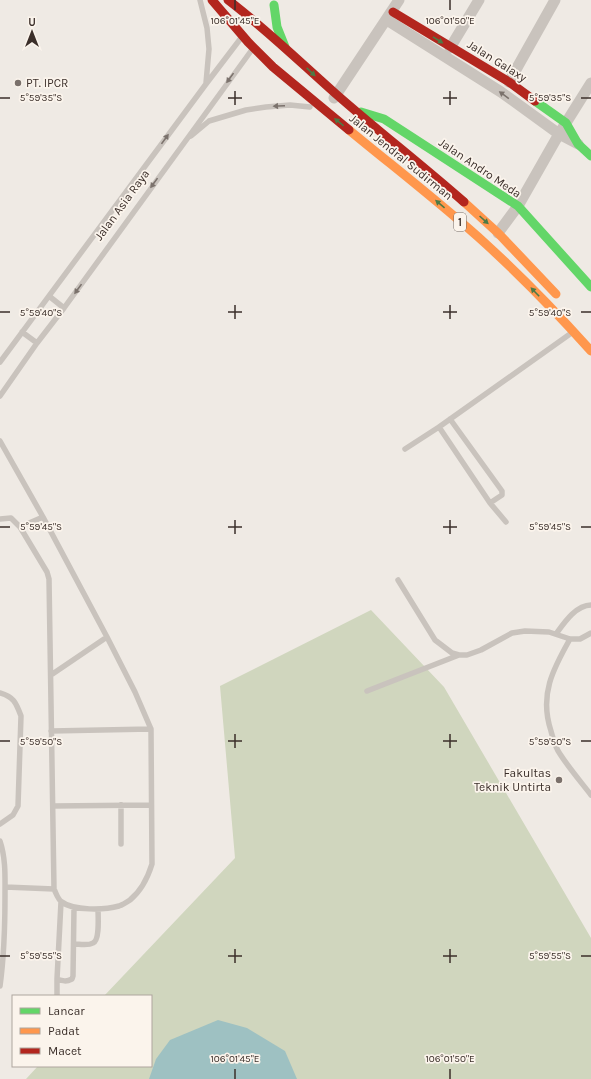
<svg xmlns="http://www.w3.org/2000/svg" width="591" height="1079" font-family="Karla,sans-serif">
  <rect width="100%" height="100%" fill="#efeae4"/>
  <!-- green -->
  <path fill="#d0d6be" d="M 371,610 L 444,687 L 591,938 L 591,1079 L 26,1079 L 38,1066 L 151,1066 L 151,996 L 104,996 L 235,858 L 220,686 Z"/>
  <!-- water -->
  <path fill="#9ec1c2" d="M 218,1020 L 247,1028 L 285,1051 L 297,1079 L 149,1079 L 156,1059 L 170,1040 Z"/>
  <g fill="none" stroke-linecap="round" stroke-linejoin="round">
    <!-- lane -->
    <path stroke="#c9c3bd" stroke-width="5.5" d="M 200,0 L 207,28 L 209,49 L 206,83
      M 191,136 L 209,121 L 246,110 L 266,107 L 290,105 L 310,107
      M 49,296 L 64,308
      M 22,332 L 37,343
      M 0,362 L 206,84 L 241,38
      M 0,396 L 37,343 L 64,308 L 251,51
      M 450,419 L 502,491 L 502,495 L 490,503
      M 0,441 L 43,517 L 107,637 L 135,692 L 151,729 L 152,864 C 148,877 141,891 130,900 C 127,902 122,905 119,906 C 105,910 73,911 62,902 C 58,900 56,893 54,889 L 49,579 L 47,572 L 20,527 L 11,518 L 0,519
      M 405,449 L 439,427
      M 506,522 L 490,503 L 439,427 L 570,334
      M 20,527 L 43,517
      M 398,580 L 435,640 L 452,653 L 459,655 L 467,655 L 481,650 L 512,633 L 525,631 L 549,632 L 570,639 L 580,639 L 591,633
      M 556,634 C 564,623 576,605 591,605
      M 570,639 C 553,669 539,695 551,731 C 553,738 555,747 560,754 C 569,768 581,782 591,795
      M 51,675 L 107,637
      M 367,691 L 459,655
      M 0,693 C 14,697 16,703 21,716 L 18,806 L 13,815 L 0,824
      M 51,731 L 151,729
      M 121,805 L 121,844
      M 53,806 L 151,805
      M 0,841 C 6,859 5,878 5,896 C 5,926 4,957 0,986
      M 5,887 L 54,889
      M 61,902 L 57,979 C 63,981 66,982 72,979 L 73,976 L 74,908
      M 74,944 C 79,944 88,946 93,943 C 100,940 98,916 98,909
      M 57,996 L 57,979"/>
    <!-- street -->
    <path stroke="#c9c3bd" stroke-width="11" d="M 387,20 L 501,92 L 559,134 L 578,144
      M 450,48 L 479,0
      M 509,82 L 555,0
      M 334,98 L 399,0
      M 498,233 L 518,206 L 559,134 L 591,83"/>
    <!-- fast -->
    <path stroke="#63d668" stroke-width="9" d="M 274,5 L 277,27 L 285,47
      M 535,101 L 566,123 L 578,144 L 591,156
      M 361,112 L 384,119 L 518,206 L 591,287"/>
    <!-- slow -->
    <path stroke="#ff974d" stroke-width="9" d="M 349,130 C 395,168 442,204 487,245 C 523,278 558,314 591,351
      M 464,202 L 498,233 L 556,294"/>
    <!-- jam -->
    <path stroke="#b3261e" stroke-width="9" d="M 212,0 L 248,42 L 273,67 L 349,130
      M 228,0 C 266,29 300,62 336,94 C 378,131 422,165 464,202
      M 393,12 L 509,82 L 535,101"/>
  </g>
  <!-- one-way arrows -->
  <defs><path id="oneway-solid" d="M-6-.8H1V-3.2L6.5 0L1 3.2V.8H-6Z"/></defs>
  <g fill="#4d7a46">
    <use href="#oneway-solid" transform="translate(438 40) rotate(32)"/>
    <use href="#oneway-solid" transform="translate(311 72) rotate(43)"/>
    <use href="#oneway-solid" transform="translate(339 122) rotate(-141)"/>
    <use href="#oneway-solid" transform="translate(440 204) rotate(-140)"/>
    <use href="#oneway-solid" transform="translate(484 220) rotate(42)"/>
    <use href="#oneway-solid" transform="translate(535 292) rotate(-134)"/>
  </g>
  <g fill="#7b726c">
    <use href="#oneway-solid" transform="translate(230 78) rotate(126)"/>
    <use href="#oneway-solid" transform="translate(504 95) rotate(-144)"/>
    <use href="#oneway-solid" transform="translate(279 106) rotate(177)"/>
    <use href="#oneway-solid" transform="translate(165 139) rotate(-54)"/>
    <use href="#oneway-solid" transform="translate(154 183) rotate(126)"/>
    <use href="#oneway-solid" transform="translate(78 289) rotate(126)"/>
  </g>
  <!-- ticks -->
  <path fill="none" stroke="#3b2f2a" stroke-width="1.5" d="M 235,0 L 235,10M 450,0 L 450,10M 235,91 L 235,105M 450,91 L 450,105M 0,98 L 10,98M 228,98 L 242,98M 443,98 L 457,98M 581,98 L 591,98M 235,305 L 235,319M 450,305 L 450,319M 0,312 L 10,312M 228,312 L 242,312M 443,312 L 457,312M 581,312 L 591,312M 235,520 L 235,534M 450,520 L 450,534M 0,527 L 10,527M 228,527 L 242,527M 443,527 L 457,527M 581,527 L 591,527M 235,734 L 235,748M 450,734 L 450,748M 0,741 L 10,741M 228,741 L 242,741M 443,741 L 457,741M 581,741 L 591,741M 235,949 L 235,963M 450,949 L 450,963M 0,956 L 10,956M 228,956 L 242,956M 443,956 L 457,956M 581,956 L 591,956M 235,1069 L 235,1079M 450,1069 L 450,1079"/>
  <!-- markers -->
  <g fill="#7a706b" stroke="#fbf4ec" stroke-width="1.5">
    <circle cx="18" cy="83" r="4"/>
    <circle cx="559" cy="780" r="4"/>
  </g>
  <g text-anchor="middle" stroke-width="3.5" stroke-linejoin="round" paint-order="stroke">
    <!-- shield labels -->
    <rect fill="#fbf4ec" stroke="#756a64" stroke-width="1" x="454" y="213" width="12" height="18" rx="3"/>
    <g font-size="11" font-weight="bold" fill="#3b2f2a">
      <text x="460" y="226">1</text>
    </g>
    <!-- street labels -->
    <g font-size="12" fill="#3b2f2a" stroke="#fbf4ec">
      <text transform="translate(497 61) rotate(32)" y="4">Jalan Galaxy</text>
      <text transform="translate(401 157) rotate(39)" y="4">Jalan Jendral Sudirman</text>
      <text transform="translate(480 168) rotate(34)" y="4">Jalan Andro Meda</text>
      <text transform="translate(122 205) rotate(-54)" y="4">Jalan Asia Raya</text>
    </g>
    <!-- poi labels -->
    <g font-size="12" fill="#3b2f2a" stroke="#fbf4ec" text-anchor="start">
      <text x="26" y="87">PT. IPCR</text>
      <text x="551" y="777" text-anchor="end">Fakultas<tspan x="551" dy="14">Teknik Untirta</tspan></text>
    </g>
  </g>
  <g font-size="10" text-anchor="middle" fill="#3b2f2a" stroke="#fbf4ec" stroke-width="3.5" stroke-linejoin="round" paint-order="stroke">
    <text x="235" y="24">106°01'45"E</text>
    <text x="450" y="24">106°01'50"E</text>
    <text x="41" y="101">5°59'35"S</text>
    <text x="550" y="101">5°59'35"S</text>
    <text x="41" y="316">5°59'40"S</text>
    <text x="550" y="316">5°59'40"S</text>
    <text x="41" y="530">5°59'45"S</text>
    <text x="550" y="530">5°59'45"S</text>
    <text x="41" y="745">5°59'50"S</text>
    <text x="550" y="745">5°59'50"S</text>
    <text x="41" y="959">5°59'55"S</text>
    <text x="550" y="959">5°59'55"S</text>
    <text x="235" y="1062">106°01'45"E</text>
    <text x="450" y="1062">106°01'50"E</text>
  </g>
  <!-- legend -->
  <rect x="12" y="995" width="140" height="72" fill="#fbf4ec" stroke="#aea59e"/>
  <rect x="20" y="1008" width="20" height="6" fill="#63d668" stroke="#aea59e"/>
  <text x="48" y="1015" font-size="12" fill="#3b2f2a">Lancar</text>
  <rect x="20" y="1028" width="20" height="6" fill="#ff974d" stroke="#aea59e"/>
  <text x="48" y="1035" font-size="12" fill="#3b2f2a">Padat</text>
  <rect x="20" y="1048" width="20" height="6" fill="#b3261e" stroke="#aea59e"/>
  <text x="48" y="1055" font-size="12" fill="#3b2f2a">Macet</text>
  <!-- north arrow -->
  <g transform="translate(32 32)" stroke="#fbf4ec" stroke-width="3" paint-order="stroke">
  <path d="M0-3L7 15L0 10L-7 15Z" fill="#3b2f2a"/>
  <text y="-6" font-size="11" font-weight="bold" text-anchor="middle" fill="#3b2f2a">U</text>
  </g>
</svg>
